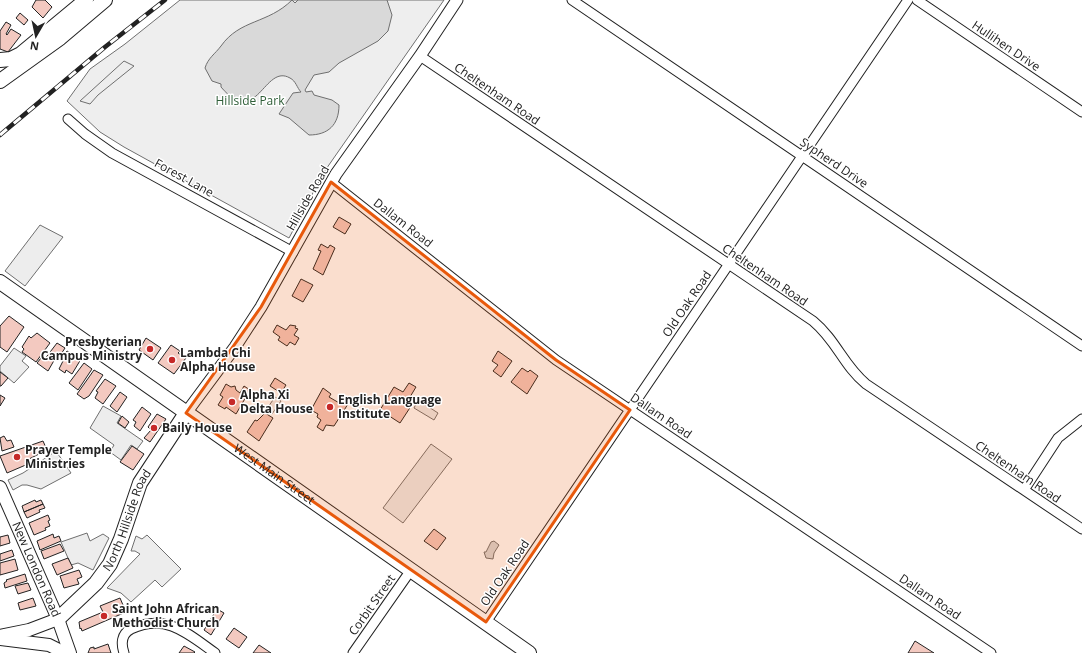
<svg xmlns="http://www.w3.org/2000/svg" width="1082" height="653" font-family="'Open Sans',sans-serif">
  <rect width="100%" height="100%" fill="#fff"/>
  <!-- green -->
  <path fill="#eee" stroke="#6f6f6f" d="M 180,0 L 444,0 L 324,172 L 289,238 L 124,147 L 100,132 L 67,101 L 90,69 L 125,44 Z"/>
  <!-- parking -->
  <path fill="#ededed" stroke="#6f6f6f" d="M 124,61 L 134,66 L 98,95 L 90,104 L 80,101 Z
    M 40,225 L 63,237 L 25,286 L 5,271 Z
    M 14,348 L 26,356 L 22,361 L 29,367 L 14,383 L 0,371 L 0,366 Z
    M 275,397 L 281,401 L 272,414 L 266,410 Z
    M 418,400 L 438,413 L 434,420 L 414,408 Z
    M 103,406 L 121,416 L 117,423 L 143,441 L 137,449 L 131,445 L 121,460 L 110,452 L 114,445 L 90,428 Z
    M 431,444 L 452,459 L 403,523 L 383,508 Z
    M 56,451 L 71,473 L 41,489 L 27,485 L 22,485 L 13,490 L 8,480 L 23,473 Z
    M 87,533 L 90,541 L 103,534 L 109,538 L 93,570 L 78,563 L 71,565 L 61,542 Z
    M 147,535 L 181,569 L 162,587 L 155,580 L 131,602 L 121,593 L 107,588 L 140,554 L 135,551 L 131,551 L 136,536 L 142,539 Z"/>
  <!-- water -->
  <path fill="#d9d9d9" stroke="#6f6f6f" d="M 292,0 L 295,3 L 298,0 L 387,0 L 392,15 L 388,31 L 378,41 L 339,63 L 329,72 L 314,75 L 305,90 L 306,92 L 312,91 L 314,95 L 332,100 L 339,105 C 339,125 328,135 309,135 L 289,118 L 279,114 L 293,93 L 301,92 C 297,88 296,81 290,78 C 264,63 257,130 221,87 L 221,84 L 212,81 L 205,68 C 208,58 215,54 221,46 C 240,19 268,24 292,0 Z
    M 494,541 L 499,545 L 494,553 L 493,559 L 486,558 L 484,552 L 486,552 L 491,542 Z"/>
  <!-- building -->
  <path fill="#f3c9c0" stroke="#222" d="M 36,0 L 45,0 L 52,7 L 43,18 L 32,7 Z
    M 20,13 L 28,20 L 24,25 L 16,18 Z
    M 6,22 L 11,25 L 6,34 L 7,35 L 11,29 L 21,35 L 8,52 L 0,49 L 0,31 Z
    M 339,217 L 351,224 L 345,234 L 333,227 Z
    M 321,244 L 328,248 L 330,245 L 335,248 L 323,275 L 313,269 L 321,251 L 318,250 Z
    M 301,279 L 313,285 L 303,302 L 292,296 Z
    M 9,316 L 24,327 L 7,352 L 0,347 L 0,326 Z
    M 277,325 L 286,330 L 290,325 L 296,326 L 295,328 L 298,329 L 294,335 L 299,338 L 295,345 L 290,342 L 287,346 L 278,340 L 280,337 L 273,332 Z
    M 37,333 L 50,343 L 36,362 L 22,352 L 24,349 L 22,347 L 29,336 L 31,338 Z
    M 146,338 L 161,348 L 153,360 L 139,350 Z
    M 57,343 L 65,348 L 58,359 L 56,357 L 48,371 L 37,363 L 41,358 L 44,360 Z
    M 171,345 L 180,351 L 178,353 L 186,358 L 174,374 L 158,363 Z
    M 67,351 L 81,359 L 72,374 L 66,370 L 65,373 L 59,369 L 63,361 L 60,360 Z
    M 498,351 L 512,361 L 501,377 L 493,371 L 498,365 L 492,361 Z
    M 84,363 L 92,369 L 78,390 L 69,383 Z
    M 522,368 L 528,372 L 530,370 L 538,376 L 527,394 L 511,382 Z
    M 94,370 L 103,375 L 89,396 L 84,399 L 77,394 Z
    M 0,372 L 8,378 L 1,386 L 0,386 Z
    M 275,378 L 286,385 L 281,393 L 270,386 Z
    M 105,379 L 116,386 L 103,404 L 95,398 L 98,392 L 96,391 Z
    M 409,383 L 416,387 L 410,397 L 415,400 L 400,423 L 380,410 L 394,387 L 403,392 Z
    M 226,384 L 231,387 L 235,386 L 236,390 L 240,393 L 244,386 L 250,390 L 236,414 L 226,407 L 225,409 L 218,405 L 223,397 L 220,395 Z
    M 323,388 L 331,394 L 329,397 L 341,404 L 344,401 L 348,404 L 334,426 L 326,425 L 323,431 L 317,427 L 321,420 L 317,417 L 318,414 L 311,410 Z
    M 120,392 L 127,397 L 117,412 L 110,406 Z
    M 0,395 L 5,398 L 0,406 Z
    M 142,407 L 151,414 L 140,431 L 134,426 L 136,422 L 133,420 Z
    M 265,413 L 273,418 L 259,441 L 247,432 L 255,420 L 257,421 Z
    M 157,414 L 166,419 L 150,442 L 144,438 L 151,430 L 148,427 Z
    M 122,416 L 129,422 L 125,428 L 118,423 Z
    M 4,436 L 7,441 L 11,440 L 14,447 L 2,451 L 0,438 Z
    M 43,441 L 47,450 L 27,460 L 28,464 L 7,473 L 0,456 Z
    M 132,446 L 144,454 L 133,470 L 120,462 Z
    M 35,500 L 36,502 L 41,500 L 43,504 L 24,512 L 22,506 Z
    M 43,504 L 45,508 L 39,510 L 40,512 L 27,518 L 24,512 Z
    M 48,515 L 50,520 L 48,521 L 50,526 L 45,528 L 46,530 L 34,535 L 29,523 Z
    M 434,529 L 446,538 L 437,550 L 424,541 Z
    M 53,534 L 54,538 L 59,536 L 61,541 L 40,550 L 37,541 Z
    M 8,535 L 10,543 L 0,546 L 0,537 Z
    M 60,544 L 64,551 L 44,559 L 41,551 Z
    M 12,550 L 14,556 L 0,561 L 0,554 Z
    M 68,558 L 73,568 L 57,575 L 52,564 Z
    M 15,559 L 18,570 L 0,575 L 0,563 Z
    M 79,570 L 82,577 L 77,579 L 79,584 L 64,588 L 60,576 Z
    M 25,574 L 27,581 L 5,588 L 4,583 L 7,581 L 6,580 Z
    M 28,583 L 31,590 L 18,594 L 15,586 Z
    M 33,598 L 36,606 L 20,610 L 18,603 Z
    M 120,598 L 126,612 L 82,631 L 81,628 L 80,629 L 79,622 L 103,612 L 100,606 Z
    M 217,609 L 224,613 L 211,635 L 204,630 Z
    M 234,628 L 247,637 L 239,648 L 226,639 Z
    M 915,641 L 934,653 L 908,653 Z
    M 108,644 L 111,653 L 88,653 L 90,648 L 94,647 L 94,649 Z
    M 259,645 L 271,653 L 253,653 Z
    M 184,646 L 195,652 L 194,653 L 179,653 Z"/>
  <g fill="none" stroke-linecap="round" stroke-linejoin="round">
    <!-- minor casing -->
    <g stroke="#222" stroke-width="11">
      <path id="minor" d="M 572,0 L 1082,346
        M 917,0 L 1082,112
        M 420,56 L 813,321 C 837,341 843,365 866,384 L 1082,529
        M 68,119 L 85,134 L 112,153 L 293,252
        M 331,182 L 556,360 L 991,653
        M 1024,490 L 1058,438 L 1082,419
        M 486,622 L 908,0
        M 124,653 C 121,644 121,634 131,629 C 166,613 187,633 215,653
        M 353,653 L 411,570"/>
    </g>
    <!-- tertiary casing -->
    <g stroke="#222" stroke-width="13">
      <path id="tertiary" d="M 186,413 L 235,347 L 261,307 L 336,174 L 420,56 L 457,0"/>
    </g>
    <!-- secondary casing -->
    <g stroke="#222" stroke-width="14">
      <g id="secondary">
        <path id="s1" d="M 0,487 L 58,619 L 70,653"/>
        <path d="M 0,636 L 29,630 L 58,619"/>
        <path d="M 0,639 L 49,645 L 65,653"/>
      </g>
    </g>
    <!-- primary casing -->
    <g stroke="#222" stroke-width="16">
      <g id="primary">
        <path d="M 0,60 L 11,59 L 21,54 L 86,0"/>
        <path d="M 0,81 L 60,38 L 105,0"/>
        <path id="s2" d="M 0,282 L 529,653"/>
        <path id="s3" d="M 58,619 L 96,583 L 110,564 L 121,539 L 140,483 L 186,413"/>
      </g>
    </g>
    <!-- minor -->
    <use href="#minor" stroke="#fff" stroke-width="9"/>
    <!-- tertiary -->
    <use href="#tertiary" stroke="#fff" stroke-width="11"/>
    <!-- secondary -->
    <use href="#secondary" stroke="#fff" stroke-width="12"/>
    <!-- primary -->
    <use href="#primary" stroke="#fff" stroke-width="14"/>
    <!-- rail casing -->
    <g stroke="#222" stroke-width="4.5">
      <path id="rail" d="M 0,135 L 105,47 L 165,0"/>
    </g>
    <!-- rail -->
    <use href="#rail" stroke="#fff" stroke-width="3" stroke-dasharray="9" stroke-linecap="butt"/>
  </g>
  <!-- marked area -->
  <path fill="#e8590c" fill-opacity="0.2" stroke="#e8590c" stroke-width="3" stroke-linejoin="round" d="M 331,182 L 556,360 L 630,410 L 486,622 L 186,413 L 261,307 Z"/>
  <!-- markers -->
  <g fill="#c62828" stroke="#fff" stroke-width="1.5">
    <circle cx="150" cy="349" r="4"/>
    <circle cx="172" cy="360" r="4"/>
    <circle cx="232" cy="402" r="4"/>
    <circle cx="330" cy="407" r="4"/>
    <circle cx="154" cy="428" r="4"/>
    <circle cx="17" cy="457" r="4"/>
    <circle cx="104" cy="616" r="4"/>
  </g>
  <g text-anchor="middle" stroke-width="3" stroke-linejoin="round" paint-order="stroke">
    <!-- street labels -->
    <g font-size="12" fill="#222" stroke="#fff">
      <text transform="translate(1006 46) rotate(34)" y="4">Hullihen Drive</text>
      <text transform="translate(497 94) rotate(34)" y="4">Cheltenham Road</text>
      <text transform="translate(834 163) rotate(34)" y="4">Sypherd Drive</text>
      <text transform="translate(184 178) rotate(29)" y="4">Forest Lane</text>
      <text transform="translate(308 198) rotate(-60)" y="4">Hillside Road</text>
      <text transform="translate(403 223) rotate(38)" y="4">Dallam Road</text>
      <text transform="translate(765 275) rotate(34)" y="4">Cheltenham Road</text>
      <text transform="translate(687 304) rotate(-56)" y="4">Old Oak Road</text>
      <text transform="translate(661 416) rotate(34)" y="4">Dallam Road</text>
      <text transform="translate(1018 472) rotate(34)" y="4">Cheltenham Road</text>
      <text dy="4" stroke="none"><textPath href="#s2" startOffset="335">West Main Street</textPath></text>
      <text dy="4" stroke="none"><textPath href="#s3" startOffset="123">North Hillside Road</textPath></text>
      <text dy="4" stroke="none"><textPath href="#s1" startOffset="90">New London Road</textPath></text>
      <text transform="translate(505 573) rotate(-56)" y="4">Old Oak Road</text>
      <text transform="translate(930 597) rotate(34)" y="4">Dallam Road</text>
      <text transform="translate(372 605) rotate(-55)" y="4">Corbit Street</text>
    </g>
    <!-- park labels -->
    <g font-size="12" fill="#2f5e38" stroke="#fff">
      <text x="250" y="105">Hillside Park</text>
    </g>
    <!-- poi labels -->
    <g font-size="12" font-weight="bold" fill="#222" stroke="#fff" text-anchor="start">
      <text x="142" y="346" text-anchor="end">Presbyterian<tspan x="142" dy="14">Campus Ministry</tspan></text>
      <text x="180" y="357">Lambda Chi<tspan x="180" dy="14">Alpha House</tspan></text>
      <text x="240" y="399">Alpha Xi<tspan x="240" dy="14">Delta House</tspan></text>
      <text x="338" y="404">English Language<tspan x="338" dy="14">Institute</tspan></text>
      <text x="162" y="432">Baily House</text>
      <text x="25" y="454">Prayer Temple<tspan x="25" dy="14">Ministries</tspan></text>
      <text x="112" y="613">Saint John African<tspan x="112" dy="14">Methodist Church</tspan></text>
    </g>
  </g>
  <!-- north arrow -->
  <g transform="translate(36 36) rotate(189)" stroke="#ffffff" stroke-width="3" paint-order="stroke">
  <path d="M0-3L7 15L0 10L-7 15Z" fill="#222222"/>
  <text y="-6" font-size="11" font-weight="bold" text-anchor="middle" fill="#222222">N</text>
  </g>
</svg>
